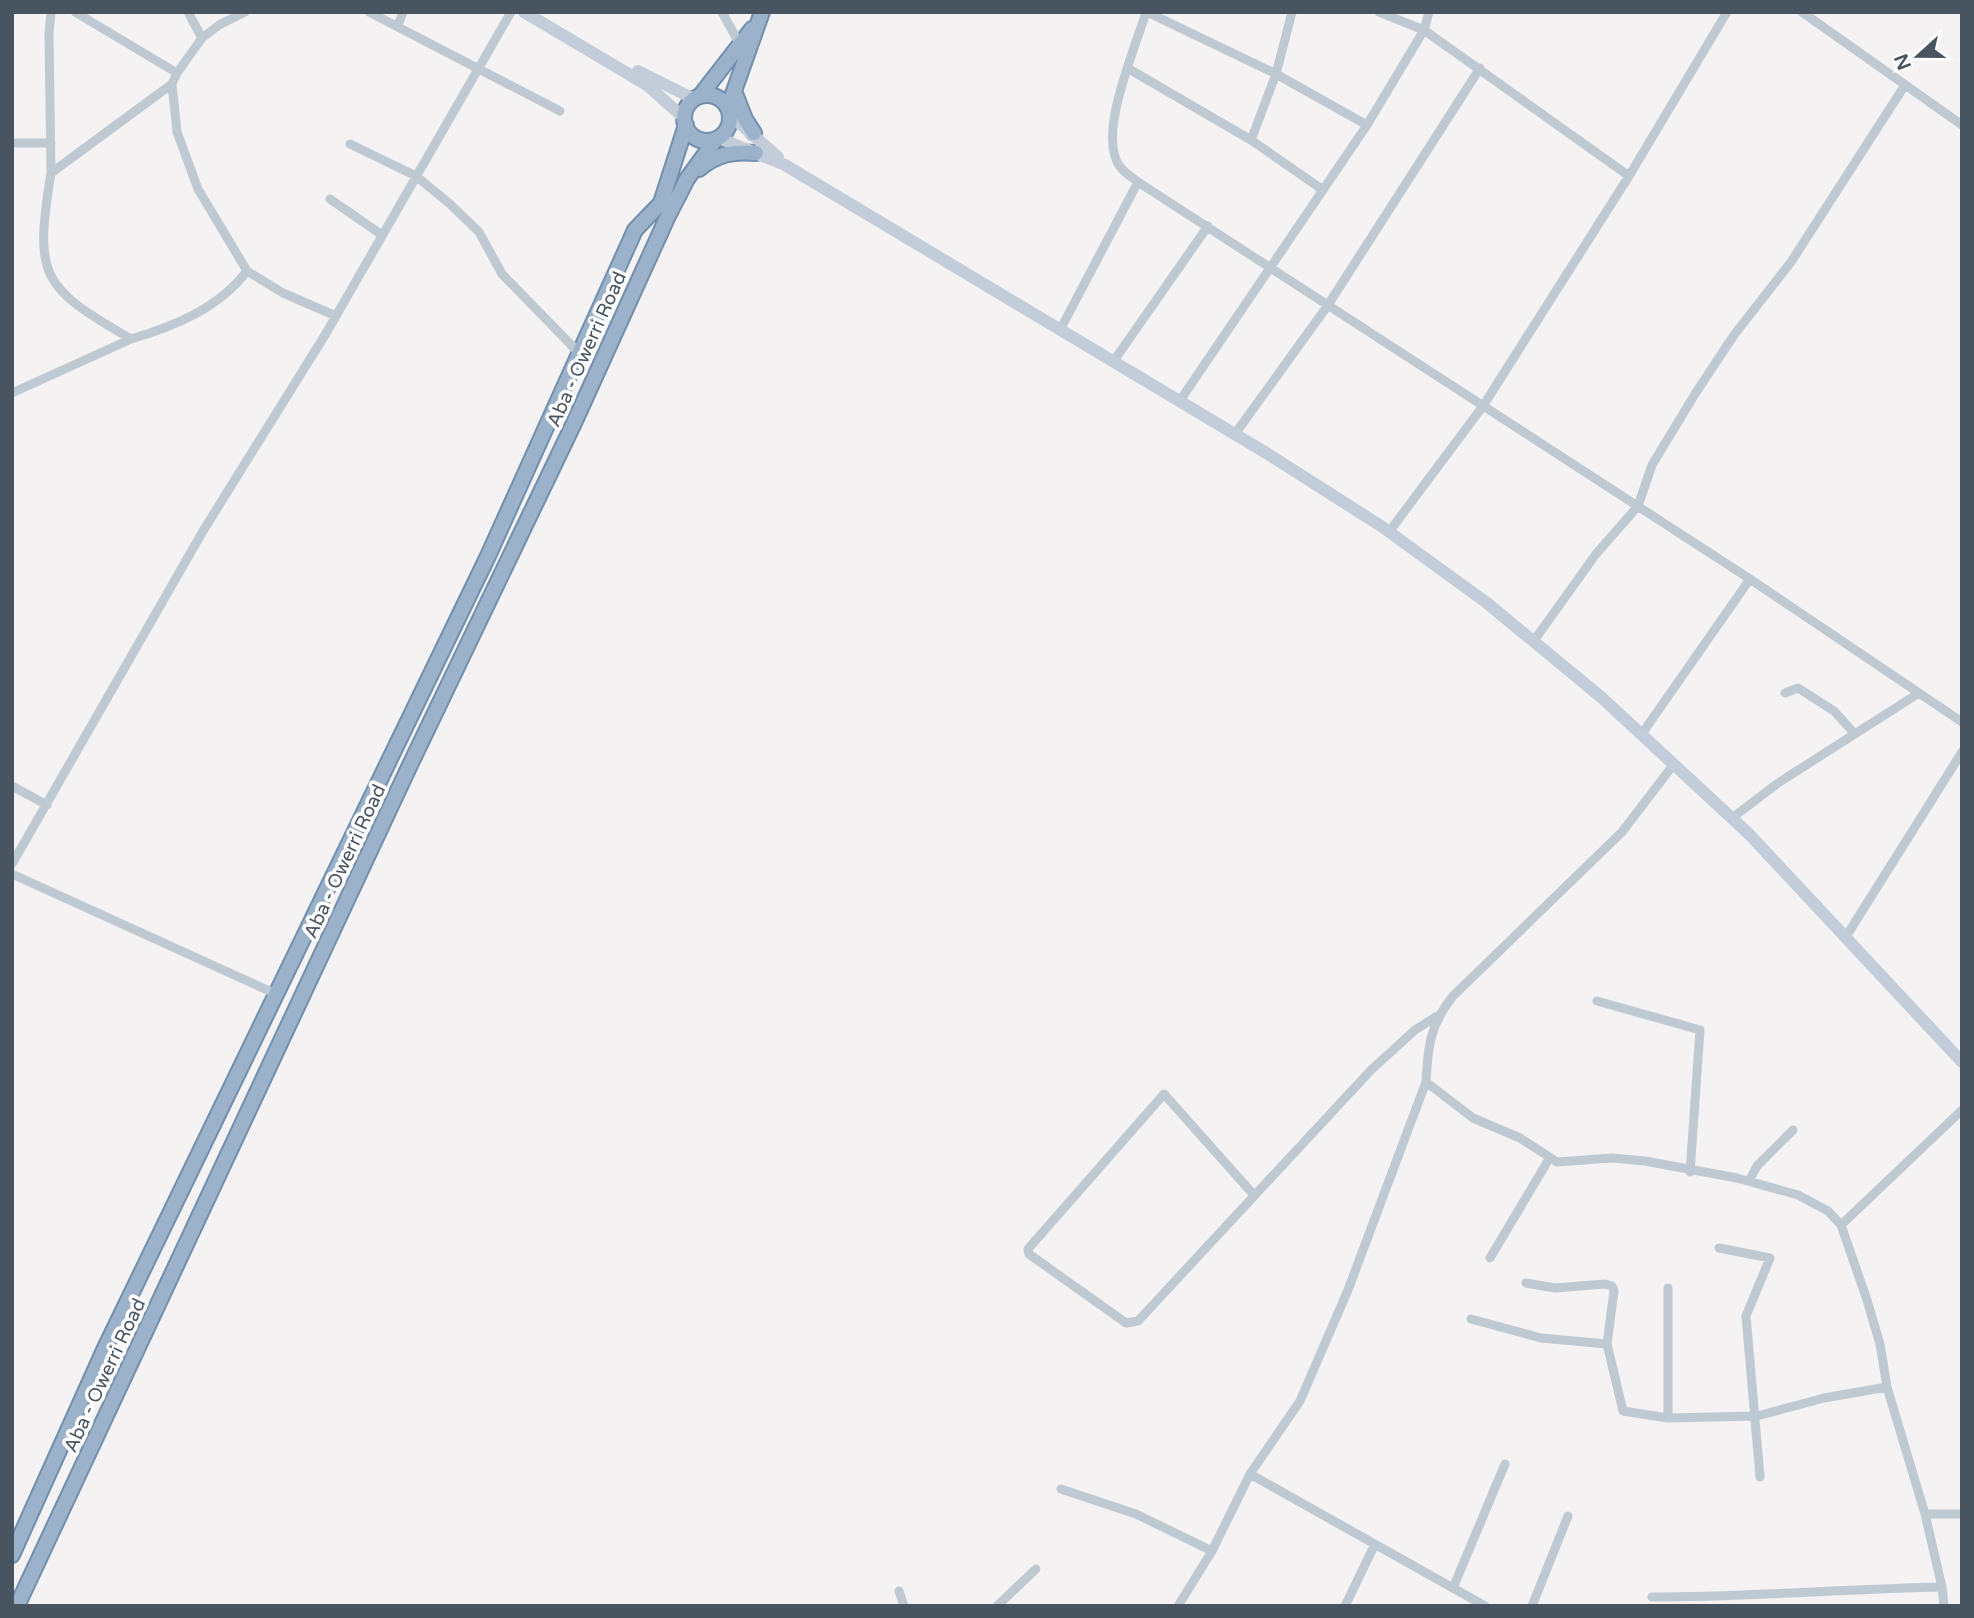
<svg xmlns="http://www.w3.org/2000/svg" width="1974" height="1618" font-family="'Varela Round',sans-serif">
  <rect width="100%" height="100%" fill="#f4f2f2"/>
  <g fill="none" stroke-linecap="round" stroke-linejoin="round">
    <!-- trunk casing -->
    <g stroke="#728faf" stroke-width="18">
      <path id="trunk" d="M 734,91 L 745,119 L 754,133
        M684 118a23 23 0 1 1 46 0a23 23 0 1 1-46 0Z
        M 700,96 L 752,29
        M 728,108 L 762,12
        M 699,169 C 717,154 733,151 756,153
        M 12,1555 L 105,1348 L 488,556 L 635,230 L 661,203 L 686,125
        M 17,1606 L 410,765 L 574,423 L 667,218 L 687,179 L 716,139"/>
    </g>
    <!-- minor -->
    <path stroke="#bfc9d2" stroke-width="9" d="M 75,12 L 177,73
      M 188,12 L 202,38
      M 245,12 L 219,25 L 202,38 L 177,73 L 172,84 L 177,132 L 198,189 L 247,271 L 283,293 L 336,316
      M 369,12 L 560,111
      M 722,12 L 739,43
      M 1147,12 L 1276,74 L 1367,125
      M 1379,12 L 1424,30 L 1629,176 L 1483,406 L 1389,532
      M 1802,12 L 1962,125
      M 398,25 L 403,12
      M 1129,69 L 1251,140 L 1323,190
      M 172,84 L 51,173 C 34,277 41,287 131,339 C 175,326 219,308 247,271
      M 1251,140 L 1276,74 L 1292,12
      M 12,143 L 51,143
      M 350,144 L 416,176 L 450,204 L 479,232 L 502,274 L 578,352
      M 51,173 L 49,34 L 51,12
      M 1629,176 L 1727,12
      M 1138,182 C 1133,178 1126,174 1121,168 C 1095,138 1136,47 1146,12
      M 330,199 L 382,235
      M 1060,330 L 1138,182 L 1750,579 L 1962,722
      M 1113,362 L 1208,226
      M 12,393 L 131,339
      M 1179,402 L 1367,125 L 1424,30 L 1429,12
      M 1235,434 L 1328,305 L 1480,68
      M 1533,642 L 1596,554 L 1638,506 L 1652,465 L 1695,394 L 1734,335 L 1791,262 L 1905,85
      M 1785,693 L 1798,688 L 1834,711 L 1854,733
      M 1641,735 L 1750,579
      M 12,786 L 47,805
      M 1732,818 L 1778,783 L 1919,693
      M 12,864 L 203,531 L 325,335 L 511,12
      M 12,874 L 276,994
      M 1847,935 L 1962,752
      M 1597,1001 L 1700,1030 L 1690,1172
      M 1426,1082 L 1473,1118 L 1520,1138 L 1557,1162 L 1612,1158 L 1645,1161 L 1737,1178 L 1798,1195 L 1828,1211 L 1841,1225 L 1866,1297 L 1880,1344 L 1887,1387 L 1925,1514 L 1942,1587 L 1944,1606
      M 1749,1181 L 1757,1166 L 1793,1130
      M 1253,1194 L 1164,1094 L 1028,1249 L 1029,1254 L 1126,1323 L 1138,1321 L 1371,1070 L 1415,1030 L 1437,1016
      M 1841,1225 L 1962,1110
      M 1719,1248 L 1770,1258 L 1746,1316 L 1760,1477
      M 1490,1258 L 1549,1159
      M 1526,1283 L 1555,1288 L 1605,1284 L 1612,1286 L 1614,1291 L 1607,1344
      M 1668,1288 L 1668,1418
      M 1471,1319 L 1541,1338 L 1607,1344 L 1623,1411 L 1668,1418 L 1757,1416 L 1824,1398 L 1887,1387
      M 1250,1474 L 1485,1606
      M 1061,1489 L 1136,1514 L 1212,1551
      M 1925,1514 L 1962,1514
      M 1453,1588 L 1505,1464
      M 899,1591 L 904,1606
      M 1652,1597 C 1749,1597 1845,1589 1942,1587
      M 997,1606 L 1036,1569
      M 1178,1606 L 1212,1551 L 1250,1474 L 1300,1401 L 1348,1290 L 1426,1082 C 1428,1046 1430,1025 1453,996 L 1622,832 L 1674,764
      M 1345,1606 L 1375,1544
      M 1532,1606 L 1568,1516"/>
    <!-- secondary -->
    <path stroke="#c2cdd9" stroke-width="12" d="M 524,12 L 647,85 L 684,118
      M 638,71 L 694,99
      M 730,115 L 778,157
      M 719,138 L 785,165 L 1268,454 L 1381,526 L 1487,603 L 1601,697 L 1749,834 L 1962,1062"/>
    <!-- trunk -->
    <use href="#trunk" stroke="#9cb2ca" stroke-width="14"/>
  </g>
  <g text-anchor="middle" stroke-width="7" stroke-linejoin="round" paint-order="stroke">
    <!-- street labels -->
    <g font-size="19" fill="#485561" stroke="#fff">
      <text transform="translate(586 349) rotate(-66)" y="7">Aba - Owerri Road</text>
      <text transform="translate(344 861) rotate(-65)" y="7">Aba - Owerri Road</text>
      <text transform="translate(104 1375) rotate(-65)" y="7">Aba - Owerri Road</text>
    </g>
  </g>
  <!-- border -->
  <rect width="1974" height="1618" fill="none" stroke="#485561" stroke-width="28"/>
  <!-- north arrow -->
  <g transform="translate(1918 56) rotate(249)" stroke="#ffffff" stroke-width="5" paint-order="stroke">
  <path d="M0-5L12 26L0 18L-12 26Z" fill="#485561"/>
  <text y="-10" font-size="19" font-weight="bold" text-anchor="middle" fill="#485561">N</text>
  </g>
</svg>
